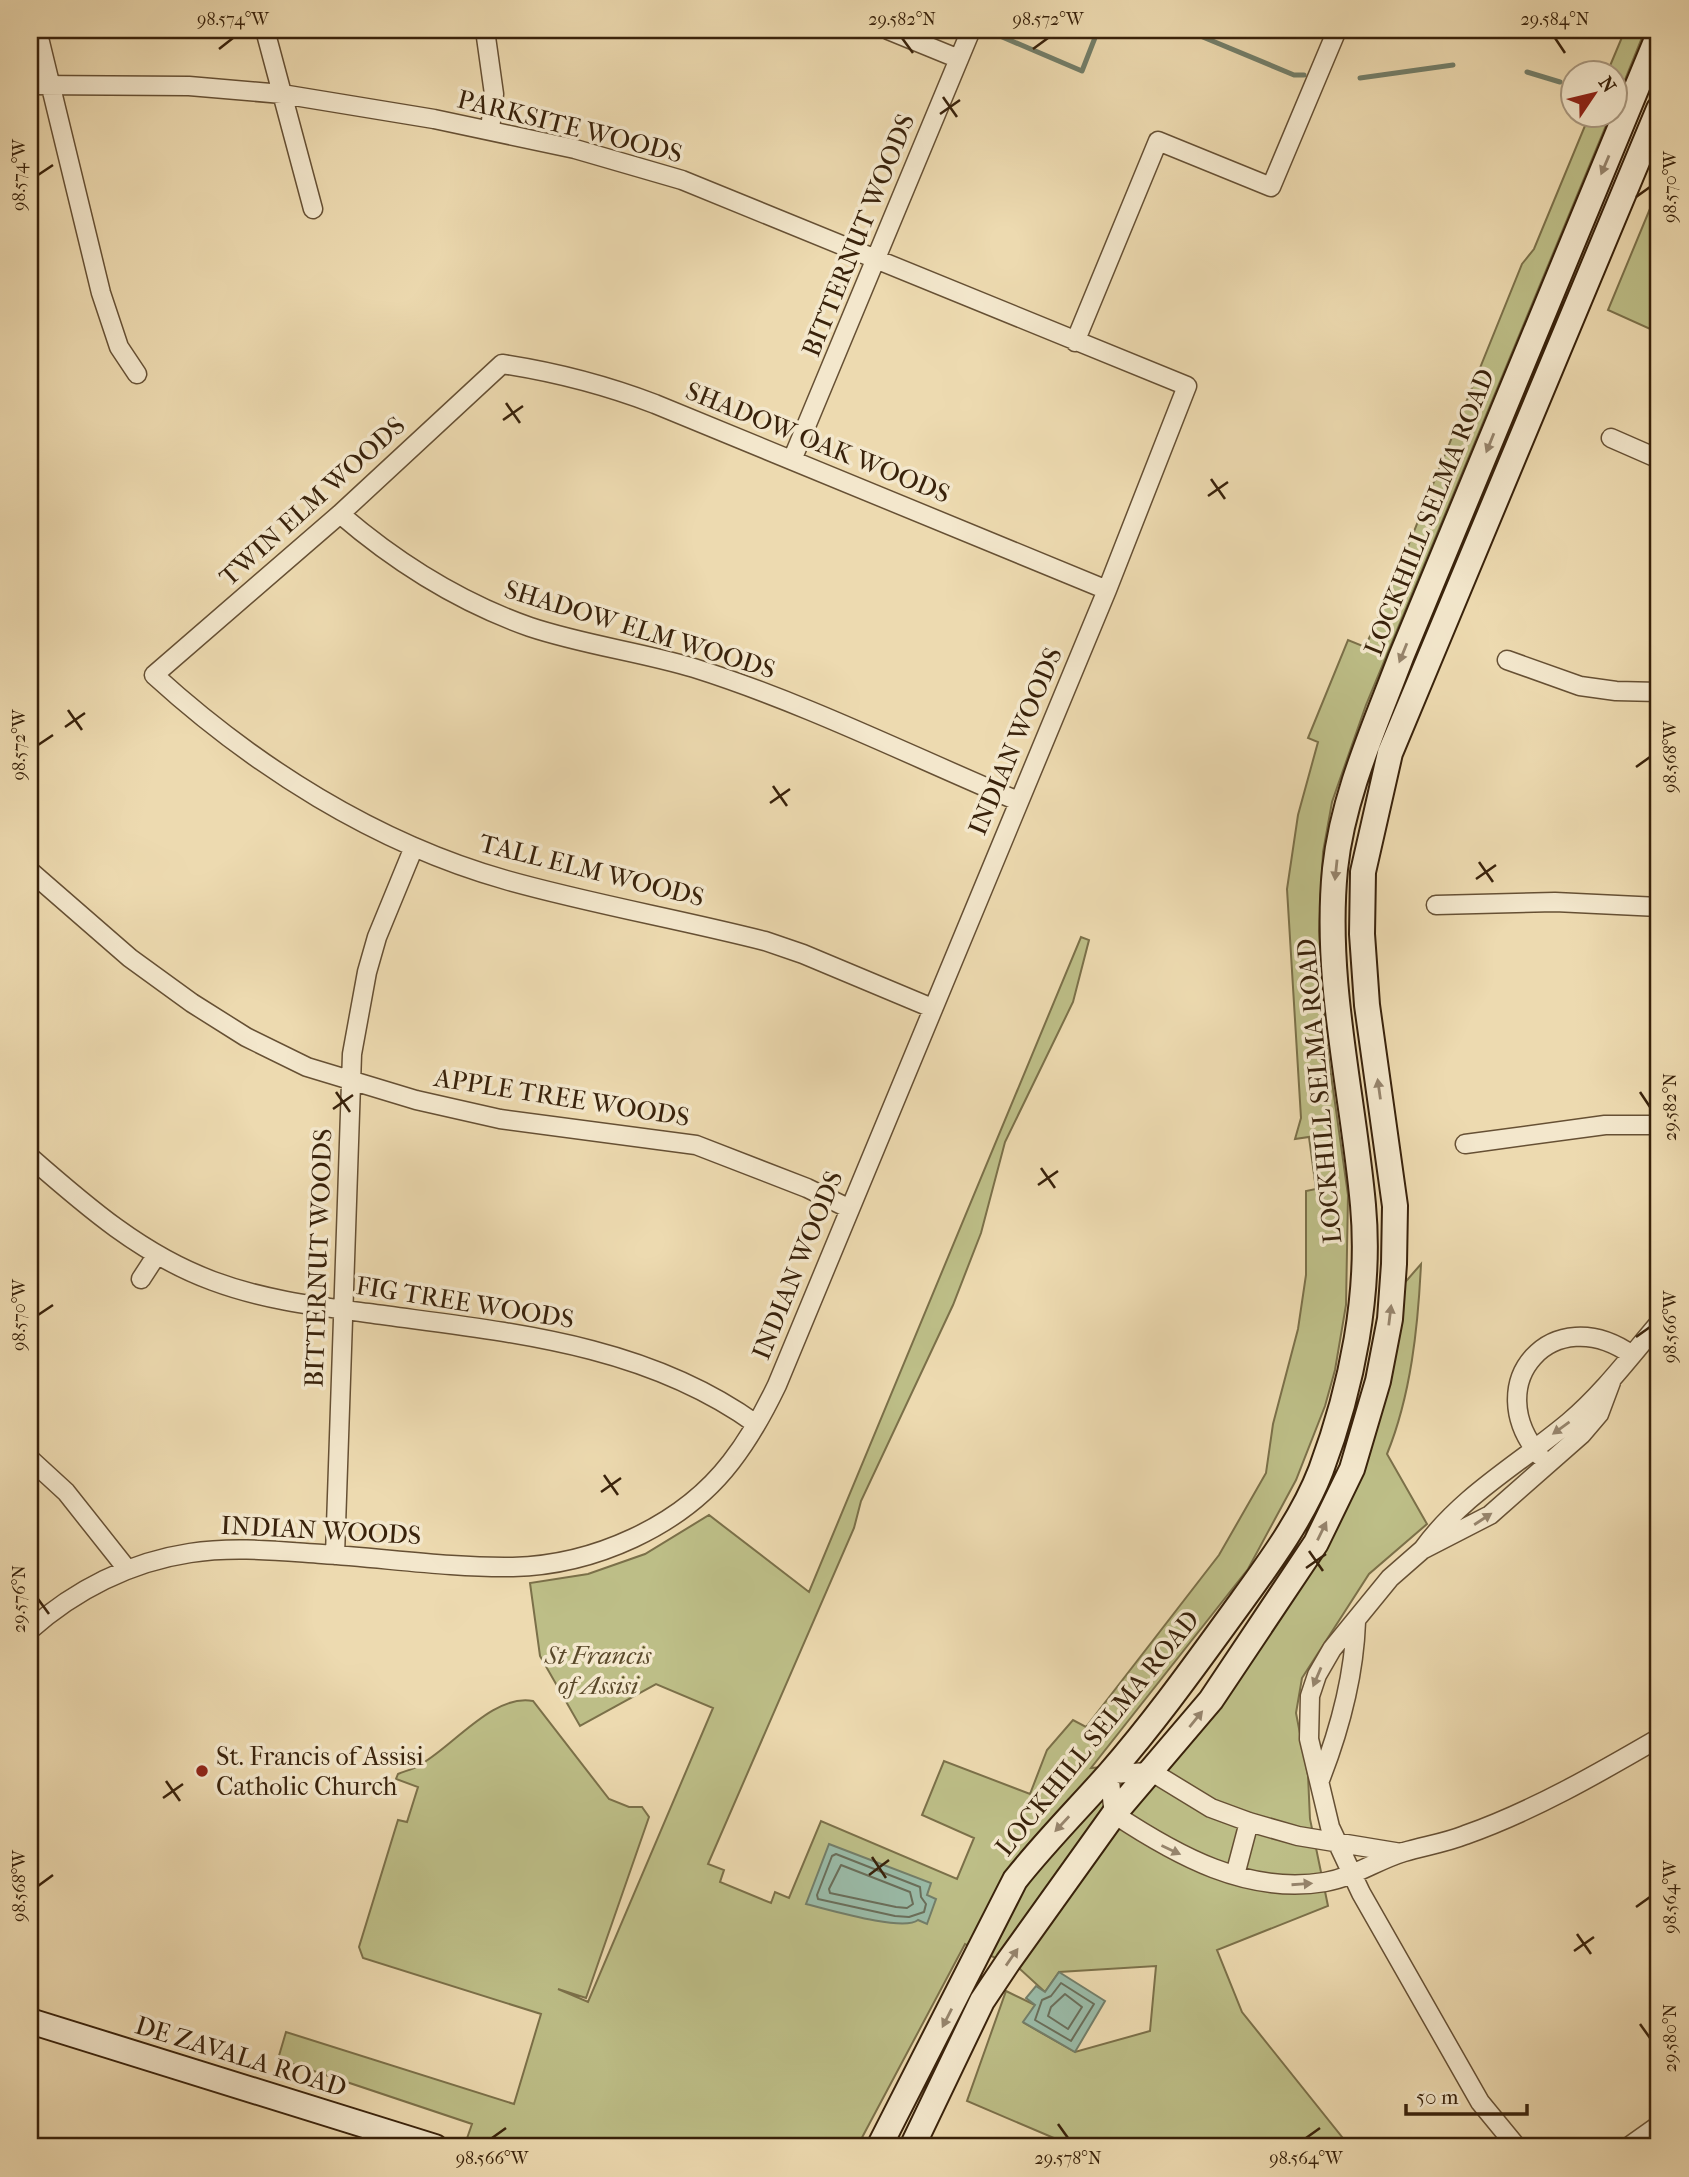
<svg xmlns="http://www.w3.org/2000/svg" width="1689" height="2177" font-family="'IM FELL French Canon',serif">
  <rect width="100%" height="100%" fill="#eddab0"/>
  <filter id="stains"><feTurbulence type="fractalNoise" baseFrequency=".00286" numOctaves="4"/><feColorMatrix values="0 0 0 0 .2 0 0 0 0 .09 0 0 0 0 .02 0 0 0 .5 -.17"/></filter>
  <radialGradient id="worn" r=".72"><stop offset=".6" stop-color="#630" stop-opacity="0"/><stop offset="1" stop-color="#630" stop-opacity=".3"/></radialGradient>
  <!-- green -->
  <path fill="#bdbe87" stroke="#7b7049" stroke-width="2" d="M 1625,30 L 1645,30 L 1616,102 L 1616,74 L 1607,73 Z
    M 1589,116 L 1610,116 L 1366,705 L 1332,802 L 1323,852 L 1319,931 L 1325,1032 L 1348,1195 L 1346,1305 L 1335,1370 L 1325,1406 L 1296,1480 L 1248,1569 L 1091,1768 L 1173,1761 L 1300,1586 L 1401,1287 L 1421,1264 C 1418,1327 1411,1395 1387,1454 L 1427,1524 L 1369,1574 L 1302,1678 L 1296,1713 L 1308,1775 L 1310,1819 L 1328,1906 L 1217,1950 L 1242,2012 L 1350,2147 L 1075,2147 L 967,2101 L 1006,1991 L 1035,2005 L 1024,2023 L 1075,2052 L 1150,2031 L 1156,1966 L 1059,1972 L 1045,1992 L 1020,1969 L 965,1944 L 857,2147 L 464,2147 L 472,2124 L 278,2059 L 286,2032 L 514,2104 L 541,2014 L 363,1958 L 359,1947 L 398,1820 L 407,1822 L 418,1787 L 396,1779 L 398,1774 C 404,1771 412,1770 418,1766 C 451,1749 493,1693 533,1701 L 609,1799 L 629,1807 L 642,1807 L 649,1817 L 586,1998 L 558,1989 L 588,2002 L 713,1708 L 656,1684 L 580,1726 L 540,1656 L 530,1583 L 588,1574 L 645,1554 L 709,1515 L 809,1592 L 1081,937 L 1089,940 L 1073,1002 L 1005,1142 L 981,1233 L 953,1305 L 861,1501 L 854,1528 L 708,1864 L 724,1870 L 720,1882 L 771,1903 L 775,1892 L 789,1898 L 821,1821 L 957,1879 L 974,1838 L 922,1815 L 944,1761 L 1030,1794 L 1047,1750 L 1073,1720 L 1086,1727 L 1219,1555 L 1266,1473 L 1273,1424 L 1298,1329 L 1306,1275 L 1306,1191 L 1316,1189 L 1309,1137 L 1295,1139 L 1301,1118 L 1287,889 L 1298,815 L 1318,742 L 1308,738 L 1348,640 L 1365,647 L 1383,608 L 1522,264 L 1534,249 Z
    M 1659,187 L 1659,333 L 1608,310 Z"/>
  <!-- water -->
  <path fill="#9abba8" stroke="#737e69" stroke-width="2" d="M 829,1844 L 931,1883 L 927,1895 L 936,1899 L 927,1924 L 918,1920 C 903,1932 827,1909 806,1904 Z
    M 1059,1972 L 1105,2001 L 1075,2052 L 1023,2022 L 1035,2005 L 1026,1998 L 1036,1986 L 1045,1992 Z"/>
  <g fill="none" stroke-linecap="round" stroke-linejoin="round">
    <!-- shore -->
    <path stroke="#6a6e5a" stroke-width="2" d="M 836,1854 L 920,1887 L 921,1897 L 926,1904 L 924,1912 L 909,1917 L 895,1916 L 818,1899 L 817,1895 L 832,1856 Z
      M 841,1865 L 910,1892 L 913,1904 L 907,1908 L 896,1907 L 830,1893 L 829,1889 Z
      M 1061,1983 L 1094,2004 L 1071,2041 L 1035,2020 L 1042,2000 L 1051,1996 Z
      M 1065,1994 L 1082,2007 L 1068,2029 L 1048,2016 L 1051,2007 Z"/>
    <!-- stream -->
    <path stroke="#737e69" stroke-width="5" d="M 986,30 L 1082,71 L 1098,30
      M 1186,30 L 1294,75 L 1304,75
      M 1527,72 L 1560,82
      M 1360,78 L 1453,65"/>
    <!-- street casing -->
    <g stroke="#665034" stroke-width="21">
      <path id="street" d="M 34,30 L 40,42 L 101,293 L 119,347 L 137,374
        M 265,30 L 313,209
        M 485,30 L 494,94 L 490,130
        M 888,30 L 959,59
        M 30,85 L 189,86 L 282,94 L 434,119 L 575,149 L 682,180 L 1187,386 L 1107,590 L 777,1385 C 764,1412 749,1439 731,1462 C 681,1527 593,1565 513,1567 C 450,1568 385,1558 322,1554 C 278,1551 234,1546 190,1553 C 130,1562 75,1590 30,1630
        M 1075,342 L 1158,141 L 1271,187 L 1337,30
        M 1611,438 L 1659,459
        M 792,460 L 971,30
        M 340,514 C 397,563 459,602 530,627 C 584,645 641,652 694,668 C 805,703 911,756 1018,801
        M 1507,660 L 1580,686 L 1616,691 L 1659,692
        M 30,871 L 130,958 L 192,1003 L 246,1037 L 307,1067 L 416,1100 L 500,1119 L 696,1145 L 807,1188 L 848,1208
        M 1436,905 L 1555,902 L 1659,907
        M 932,1008 L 803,954 L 765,941 C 679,919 591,904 506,880 C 375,843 254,766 154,675 L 340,514 L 502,364 C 555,372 605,385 655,404 L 1107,590
        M 1465,1144 L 1605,1125 L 1659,1125
        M 30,1157 C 86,1206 142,1255 213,1281 C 264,1300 315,1306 368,1313 C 504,1332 642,1342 756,1424
        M 141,1279 L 156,1256
        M 1540,1456 C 1478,1383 1553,1299 1632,1355
        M 30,1459 L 66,1492 L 127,1569
        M 1423,1549 C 1462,1495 1519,1464 1569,1422 C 1603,1393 1630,1357 1659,1323
        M 335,1555 L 352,1054 L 367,972 L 377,937 L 414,847
        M 1320,1780 C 1340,1729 1354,1677 1356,1622
        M 1401,1853 L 1298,1836 L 1249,1822 L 1211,1808 L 1152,1772 L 1109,1774 L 1114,1814 C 1176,1855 1247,1895 1325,1882 C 1354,1877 1377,1860 1404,1852 C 1424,1846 1445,1843 1465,1835 C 1533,1811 1597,1774 1659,1738
        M 1235,1875 L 1249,1822
        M 1517,2147 L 1480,2102 L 1361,1893 L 1330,1827 L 1309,1739 L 1310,1696 L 1317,1675 L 1332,1649 L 1390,1578 L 1422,1550 L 1490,1515 L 1582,1434 L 1599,1414 L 1611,1382
        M 1628,2147 L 1659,2125"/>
    </g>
    <!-- secondary casing -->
    <g stroke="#39220b" stroke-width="28">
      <path id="secondary" d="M 30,2021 L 435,2147
        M 879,2147 L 1015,1880 C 1045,1842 1078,1809 1109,1774 C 1157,1719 1198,1661 1241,1602 C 1270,1562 1303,1517 1321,1470 C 1352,1387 1371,1293 1363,1205 C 1353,1093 1324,982 1335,869 C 1343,795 1375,726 1401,657 L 1659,34
        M 912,2147 L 982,2001 L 1008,1962 L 1114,1814 L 1211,1700 L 1316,1543 L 1352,1469 L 1378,1381 L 1390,1319 L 1394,1264 L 1395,1206 L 1367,1005 L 1362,934 L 1363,872 L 1390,753 L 1659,109"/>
    </g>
    <!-- street -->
    <use href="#street" stroke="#f3e7cc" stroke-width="18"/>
    <!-- secondary -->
    <use href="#secondary" stroke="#f3e7cc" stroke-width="24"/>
  </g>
  <!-- one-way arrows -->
  <defs><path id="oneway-solid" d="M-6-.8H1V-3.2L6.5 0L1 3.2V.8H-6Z" transform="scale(1.75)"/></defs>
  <g fill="#96846c">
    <use href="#oneway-solid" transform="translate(1605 165) rotate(113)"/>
    <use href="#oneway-solid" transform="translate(1490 443) rotate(112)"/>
    <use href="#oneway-solid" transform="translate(1403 653) rotate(112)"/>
    <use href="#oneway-solid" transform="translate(1336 870) rotate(96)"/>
    <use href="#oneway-solid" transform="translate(1379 1089) rotate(-98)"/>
    <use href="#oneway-solid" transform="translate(1390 1315) rotate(-83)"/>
    <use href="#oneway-solid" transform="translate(1561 1428) rotate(144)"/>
    <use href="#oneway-solid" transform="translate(1483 1519) rotate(-33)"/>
    <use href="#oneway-solid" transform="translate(1322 1531) rotate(-64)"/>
    <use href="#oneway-solid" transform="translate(1317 1677) rotate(113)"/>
    <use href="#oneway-solid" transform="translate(1196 1719) rotate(-51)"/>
    <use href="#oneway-solid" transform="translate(1062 1824) rotate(133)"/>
    <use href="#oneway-solid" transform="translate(1171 1850) rotate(25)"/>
    <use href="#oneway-solid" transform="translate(1302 1884) rotate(-4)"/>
    <use href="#oneway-solid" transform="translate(1012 1957) rotate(-55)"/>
    <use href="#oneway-solid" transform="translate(947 2018) rotate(117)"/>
  </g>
  <!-- ticks -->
  <path fill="none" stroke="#39220b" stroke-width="2.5" d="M 902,38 L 913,53M 1555,38 L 1565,53M 219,49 L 233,38M 1033,49 L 1048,38M 943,97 L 957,117M 940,114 L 960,100M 38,175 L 53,165M 1636,197 L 1650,187M 506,403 L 520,423M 503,420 L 523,406M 1211,479 L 1225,499M 1208,496 L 1228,482M 68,710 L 82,730M 65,727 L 85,713M 38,745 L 53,735M 1636,767 L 1650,757M 773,786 L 787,806M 770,803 L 790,789M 1479,862 L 1493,882M 1476,879 L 1496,865M 336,1092 L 350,1112M 1640,1092 L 1650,1107M 333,1109 L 353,1095M 1041,1168 L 1055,1188M 1038,1185 L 1058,1171M 38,1315 L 53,1305M 1636,1337 L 1650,1327M 604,1475 L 618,1495M 601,1492 L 621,1478M 1309,1551 L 1323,1571M 1306,1568 L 1326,1554M 38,1599 L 49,1614M 166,1781 L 180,1801M 163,1798 L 183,1784M 872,1857 L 886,1878M 869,1875 L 889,1860M 38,1886 L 53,1875M 1636,1907 L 1650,1897M 1577,1934 L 1591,1954M 1574,1951 L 1594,1937M 1640,2024 L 1650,2038M 1058,2124 L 1068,2138M 492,2138 L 506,2128M 1306,2138 L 1320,2128"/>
  <!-- markers -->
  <circle fill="#8f2418" stroke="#f3e7cc" stroke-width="2.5" cx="202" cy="1771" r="7"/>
  <g text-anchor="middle" stroke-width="7" stroke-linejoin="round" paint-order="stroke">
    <!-- street labels -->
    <g font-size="26" fill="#39220b" stroke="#f3e7cc">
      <text transform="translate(570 126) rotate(14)" y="9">PARKSITE WOODS</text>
      <text transform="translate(858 235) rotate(-68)" y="9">BITTERNUT WOODS</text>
      <text transform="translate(818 442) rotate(22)" y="9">SHADOW OAK WOODS</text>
      <text transform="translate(312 501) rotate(-42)" y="9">TWIN ELM WOODS</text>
      <text transform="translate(1429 512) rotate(-68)" y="9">LOCKHILL SELMA ROAD</text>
      <text transform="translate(640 629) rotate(17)" y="9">SHADOW ELM WOODS</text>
      <text transform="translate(1015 741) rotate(-67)" y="9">INDIAN WOODS</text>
      <text transform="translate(592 870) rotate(14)" y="9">TALL ELM WOODS</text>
      <text transform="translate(1319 1091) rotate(-95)" y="9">LOCKHILL SELMA ROAD</text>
      <text transform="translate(562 1097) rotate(9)" y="9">APPLE TREE WOODS</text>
      <text transform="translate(318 1258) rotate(-88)" y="9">BITTERNUT WOODS</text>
      <text transform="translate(797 1265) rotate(-68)" y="9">INDIAN WOODS</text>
      <text transform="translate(465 1302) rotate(9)" y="9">FIG TREE WOODS</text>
      <text transform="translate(321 1530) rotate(3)" y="9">INDIAN WOODS</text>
      <text transform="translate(1097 1733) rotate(-51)" y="9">LOCKHILL SELMA ROAD</text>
      <text transform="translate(241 2056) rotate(17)" y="9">DE ZAVALA ROAD</text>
    </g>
    <!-- park labels -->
    <g font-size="26" font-style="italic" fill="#5a492a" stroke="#f3e7cc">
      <text x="598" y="1664">St Francis<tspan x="598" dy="30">of Assisi</tspan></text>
    </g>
    <!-- poi labels -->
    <g font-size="26" fill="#39220b" stroke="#f3e7cc" text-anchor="start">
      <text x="216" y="1765">St. Francis of Assisi<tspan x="216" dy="30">Catholic Church</tspan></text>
    </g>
  </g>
  <!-- margin -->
  <rect width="1689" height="2177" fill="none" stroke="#eddab0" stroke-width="77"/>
  <!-- north arrow -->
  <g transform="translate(1594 94) rotate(55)"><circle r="33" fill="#f3e7cc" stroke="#a9987f" stroke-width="2"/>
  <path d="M0-5L12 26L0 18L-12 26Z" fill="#8f2418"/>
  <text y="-10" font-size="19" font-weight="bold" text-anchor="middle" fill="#39220b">N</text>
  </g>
  <!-- scale -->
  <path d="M1406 2104v10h121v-10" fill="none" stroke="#39220b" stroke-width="3.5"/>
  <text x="1416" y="2104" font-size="21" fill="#39220b" stroke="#f3e7cc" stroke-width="5" paint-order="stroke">50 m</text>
  <rect x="38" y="38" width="1612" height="2100" fill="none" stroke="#39220b" stroke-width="2.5"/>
  <g font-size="18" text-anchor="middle" fill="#39220b">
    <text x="233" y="25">98.574°W</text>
    <text x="902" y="25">29.582°N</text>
    <text x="1048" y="25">98.572°W</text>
    <text x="1555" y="25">29.584°N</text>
    <text transform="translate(19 175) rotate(-90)" y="6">98.574°W</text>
    <text transform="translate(1670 187) rotate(-90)" y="6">98.570°W</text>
    <text transform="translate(19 745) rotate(-90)" y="6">98.572°W</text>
    <text transform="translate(1670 757) rotate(-90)" y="6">98.568°W</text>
    <text transform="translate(1670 1107) rotate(-90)" y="6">29.582°N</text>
    <text transform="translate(19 1315) rotate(-90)" y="6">98.570°W</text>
    <text transform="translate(1670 1327) rotate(-90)" y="6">98.566°W</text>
    <text transform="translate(19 1599) rotate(-90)" y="6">29.576°N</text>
    <text transform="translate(19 1886) rotate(-90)" y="6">98.568°W</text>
    <text transform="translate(1670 1897) rotate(-90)" y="6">98.564°W</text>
    <text transform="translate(1670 2038) rotate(-90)" y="6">29.580°N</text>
    <text x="492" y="2164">98.566°W</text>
    <text x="1068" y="2164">29.578°N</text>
    <text x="1306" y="2164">98.564°W</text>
  </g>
  <rect width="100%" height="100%" filter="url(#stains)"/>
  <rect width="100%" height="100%" fill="url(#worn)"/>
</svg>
